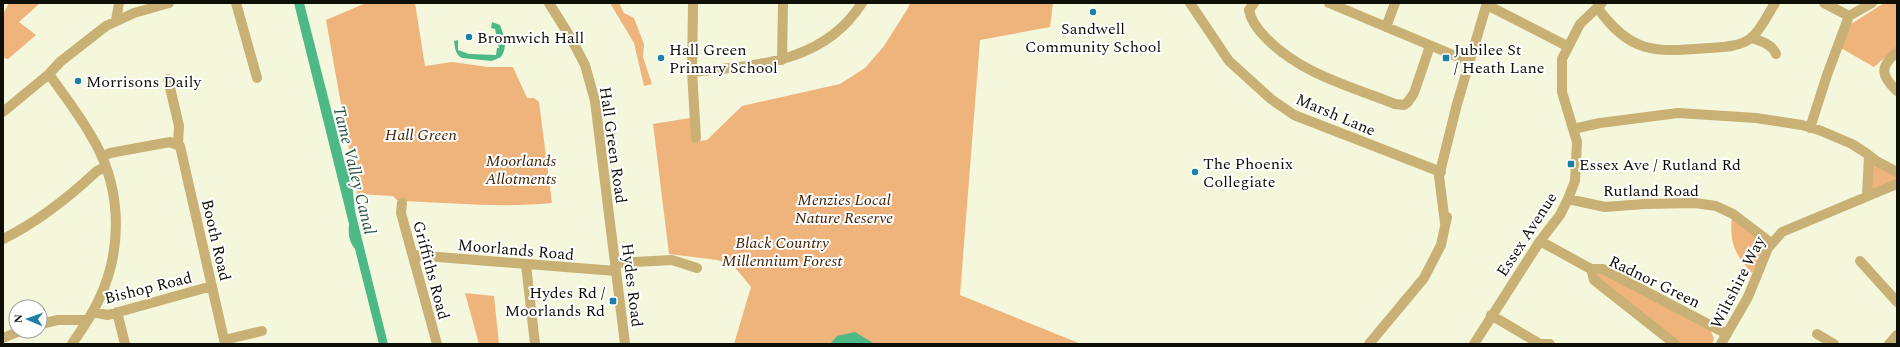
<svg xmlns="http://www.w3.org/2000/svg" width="1900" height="347" font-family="Spectral,serif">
  <rect width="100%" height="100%" fill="#f4f7db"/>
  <!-- green -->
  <path fill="#efb37c" d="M 9,3 L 39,4 L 19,22 L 36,35 L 8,59 L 3,58 L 3,14 Z
    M 366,3 L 415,3 L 425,66 L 452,62 L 488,67 L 513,67 L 527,98 L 534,98 L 539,102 L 552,203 C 503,208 453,203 403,201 L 397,200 L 393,196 L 357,194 L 326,20 Z
    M 610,3 L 619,3 L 624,13 L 634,18 L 644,44 L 643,57 L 652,84 L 644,86 L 634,43 Z
    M 910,3 L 1053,3 L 1050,27 L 980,40 L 960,295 L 1081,344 L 734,344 L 751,287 L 733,265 L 717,260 L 669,254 L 653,124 L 690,118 L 693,142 L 707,140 L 742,106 L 840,84 L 865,68 L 884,46 L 908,8 Z
    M 1884,3 L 1897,3 L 1897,47 L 1874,67 L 1839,47 L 1848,26 Z
    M 1875,165 L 1897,176 L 1897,181 L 1870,192 L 1871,167 Z
    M 1732,217 L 1761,241 L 1763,250 L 1752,273 C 1735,255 1729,242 1732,217 Z
    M 1603,273 L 1711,331 L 1714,339 L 1712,344 L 1681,344 L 1598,278 L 1598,274 Z
    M 465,293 L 494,296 L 499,344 L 479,344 Z"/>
  <!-- water -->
  <path fill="#4db986" d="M 294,3 L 304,3 L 345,164 L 352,183 L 355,211 L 388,344 L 379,344 L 355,249 C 349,242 348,233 349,224 Z
    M 492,22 L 500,25 C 504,35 508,47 501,57 L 492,61 L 462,58 C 455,54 455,48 454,41 L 458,40 L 458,50 L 469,54 L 496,55 L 497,48 L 499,48 L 495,29 L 491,28 Z
    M 855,332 L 875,344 L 830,344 L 837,336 Z"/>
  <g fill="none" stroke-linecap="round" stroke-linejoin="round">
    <!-- minor -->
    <path stroke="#c9b074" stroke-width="10" d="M 236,3 L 257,78
      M 549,3 L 572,40 L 585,65 L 595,101 L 625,344
      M 693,3 L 692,72 L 696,138
      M 1190,3 L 1229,61 L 1271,99 L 1294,115 L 1441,172
      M 1254,3 L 1249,10 C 1251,21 1258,30 1266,38 C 1301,74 1350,86 1395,104 L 1404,105 L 1408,102 L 1414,93 L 1430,46
      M 1329,3 L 1470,62
      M 1824,3 L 1849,16
      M 1487,5 L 1567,46
      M 1597,7 C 1631,55 1656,52 1709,48 C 1722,47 1740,47 1751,38 C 1761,30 1768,14 1775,3
      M 116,20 L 119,3
      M 1386,27 L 1395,3
      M 1751,38 C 1761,41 1772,44 1776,54
      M 1897,52 C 1879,67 1881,76 1897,91
      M 782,60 L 783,3
      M 692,72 C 756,65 823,64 862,3
      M 49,74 C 63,94 78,113 90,134 C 121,183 124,245 100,297 C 93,314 82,329 72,344
      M 168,79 L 179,126 L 178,144
      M 3,112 L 49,74 L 60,62 L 106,26 L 134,13 L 169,3
      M 1810,128 L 1827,75 L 1849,16 L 1872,3
      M 1573,129 L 1600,123 L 1678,113 L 1756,118 L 1802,125 L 1819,130 L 1852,144 L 1866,153 L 1876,161 L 1897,172
      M 102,157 L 110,153 L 170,142 L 180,146 L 225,344
      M 1867,196 L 1869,156
      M 1568,199 L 1605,207 L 1644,204 L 1695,203 L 1716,206 L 1733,214 L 1771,243
      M 402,203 L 401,213 L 437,344
      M 1445,223 L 1439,176 L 1457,104 L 1487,3
      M 3,239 C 38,222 69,197 97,171 L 105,167
      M 1540,241 L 1591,269 L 1594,280 L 1675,344
      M 413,255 L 616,271
      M 1860,261 L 1897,302
      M 615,263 L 672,260 L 697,268
      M 526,265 L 535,344
      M 1591,269 L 1603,269 L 1727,334
      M 92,312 L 108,315 L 212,286
      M 117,312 L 125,344
      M 1491,315 L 1540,344 L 1550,344
      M 40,324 L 58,320 L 88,320
      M 1817,334 L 1834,344
      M 3,338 L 20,331
      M 224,340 L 262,331
      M 1369,344 L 1424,278 L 1441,245 L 1447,217
      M 1474,344 L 1540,241 L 1560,215 L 1568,199 L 1575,181 L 1577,142 L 1562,92 L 1562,59 L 1580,24 L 1602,3
      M 1721,344 L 1748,297 L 1768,248 L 1782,232 L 1897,184
      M 1889,344 L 1897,335"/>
  </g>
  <!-- markers -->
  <g fill="#1b7faa" stroke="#fff" stroke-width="1.5">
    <circle cx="1093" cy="12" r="4"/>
    <circle cx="469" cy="37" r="4"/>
    <circle cx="661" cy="58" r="4"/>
    <rect x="1442" y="54" width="8" height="8" rx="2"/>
    <circle cx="78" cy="81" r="4"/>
    <rect x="1567" y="160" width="8" height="8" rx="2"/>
    <circle cx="1195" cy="172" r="4"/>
    <rect x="609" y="297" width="8" height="8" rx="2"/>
  </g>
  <g text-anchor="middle" stroke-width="4" stroke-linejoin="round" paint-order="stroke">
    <!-- poi labels -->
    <g font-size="16" fill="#0e0f06" stroke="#fff" text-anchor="start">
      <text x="1093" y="34" text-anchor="middle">Sandwell<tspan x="1093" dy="18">Community School</tspan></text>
      <text x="477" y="43">Bromwich Hall</text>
      <text x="669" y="55">Hall Green<tspan x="669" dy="18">Primary School</tspan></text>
      <text x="1454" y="55">Jubilee St<tspan x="1454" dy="18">/ Heath Lane</tspan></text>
      <text x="86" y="87">Morrisons Daily</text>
      <text x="1203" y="169">The Phoenix<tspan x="1203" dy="18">Collegiate</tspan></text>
      <text x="1579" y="170">Essex Ave / Rutland Rd</text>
      <text x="605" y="298" text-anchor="end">Hydes Rd /<tspan x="605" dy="18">Moorlands Rd</tspan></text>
    </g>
    <!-- street labels -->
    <g font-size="16" fill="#0e0f06" stroke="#fff">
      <text transform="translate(1336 114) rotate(23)" y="6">Marsh Lane</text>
      <text transform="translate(614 145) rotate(82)" y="6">Hall Green Road</text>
      <text x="1651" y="196">Rutland Road</text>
      <text transform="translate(1526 234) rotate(-57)" y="6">Essex Avenue</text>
      <text transform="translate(217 240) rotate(77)" y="6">Booth Road</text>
      <text transform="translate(516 249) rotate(5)" y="6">Moorlands Road</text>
      <text transform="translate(432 270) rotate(75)" y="6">Griffiths Road</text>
      <text transform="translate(1655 281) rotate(26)" y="6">Radnor Green</text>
      <text transform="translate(1737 282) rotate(-63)" y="6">Wiltshire Way</text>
      <text transform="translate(633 285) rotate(83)" y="6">Hydes Road</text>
      <text transform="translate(148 287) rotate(-14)" y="6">Bishop Road</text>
    </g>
    <!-- park labels -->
    <g font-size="16" font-style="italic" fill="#3f2202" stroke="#fff">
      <text x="421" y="140">Hall Green</text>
      <text x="521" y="166">Moorlands<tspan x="521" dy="18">Allotments</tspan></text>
      <text x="844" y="205">Menzies Local<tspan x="844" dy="18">Nature Reserve</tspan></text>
      <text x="782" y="248">Black Country<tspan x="782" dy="18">Millennium Forest</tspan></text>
    </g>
    <!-- water labels -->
    <g font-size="17" font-style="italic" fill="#23503a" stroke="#fff">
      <text transform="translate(355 170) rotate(76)" y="6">Tame Valley Canal</text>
    </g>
  </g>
  <!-- border -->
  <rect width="1900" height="347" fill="none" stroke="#0e0f06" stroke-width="8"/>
  <!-- north arrow -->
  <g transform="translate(28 319) rotate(272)"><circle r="19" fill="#ffffff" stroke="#9f9f9b"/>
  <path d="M0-3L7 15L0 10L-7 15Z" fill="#1b7faa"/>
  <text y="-6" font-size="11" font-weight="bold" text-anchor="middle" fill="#0e0f06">N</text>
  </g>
</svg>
